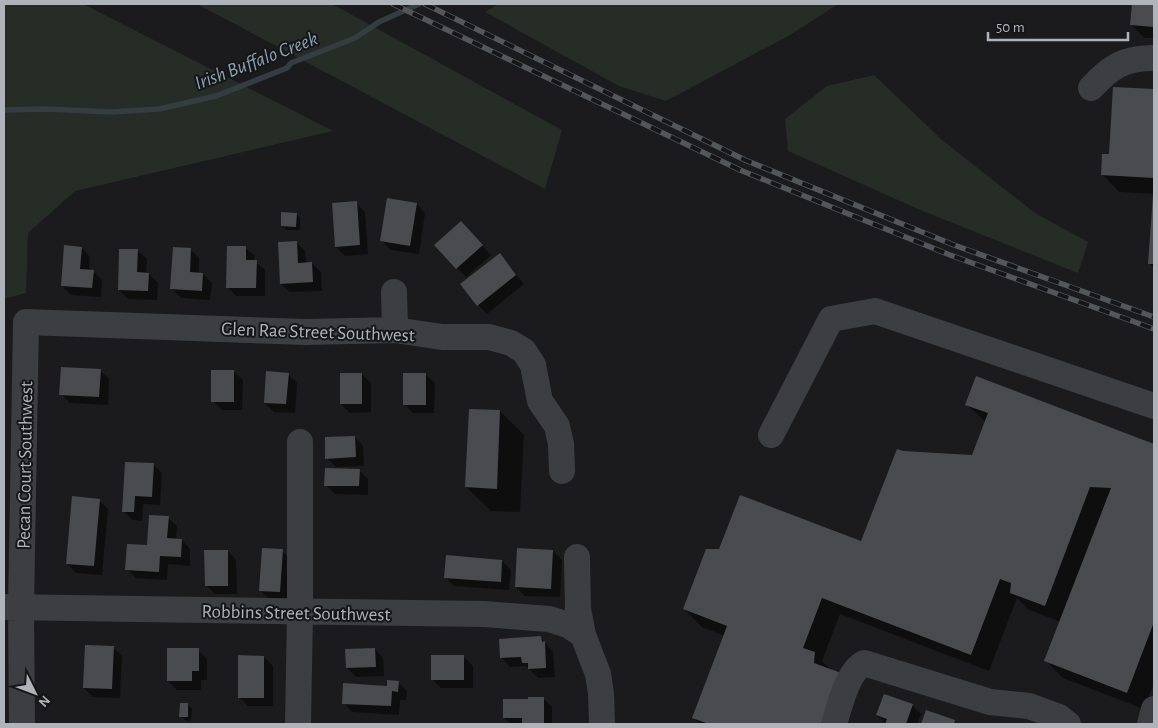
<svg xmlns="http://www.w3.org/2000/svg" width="1158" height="728" font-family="'Alegreya Sans',sans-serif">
  <rect width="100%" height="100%" fill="#1b1b1d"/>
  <!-- green -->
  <path fill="#252d26" d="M 4,4 L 83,4 L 333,131 L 75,191 L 28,233 L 26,293 L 4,299 Z
    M 197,4 L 332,4 L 562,130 L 545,189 Z
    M 498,4 L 838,4 L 790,35 L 666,101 L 619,86 L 485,12 Z
    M 874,75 L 942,140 L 1035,213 L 1088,242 L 1078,273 L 918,209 L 788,151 L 785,119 L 827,86 Z"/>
  <!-- shadow -->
  <path fill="#0007" d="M 1133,4 L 1154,4 L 1154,38 L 1144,38 L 1131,24 Z
    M 1114,88 L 1154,91 L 1154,268 L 1150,264 L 1154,194 L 1119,192 L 1102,174 L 1110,155 Z
    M 356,203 L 365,212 L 368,254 L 345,256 L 336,247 Z
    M 417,204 L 425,213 L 419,254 L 391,250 L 382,241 Z
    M 296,214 L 300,218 L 300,230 L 286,230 L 282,226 Z
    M 470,232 L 491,255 L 466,277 L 436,245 Z
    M 297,243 L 305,251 L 306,263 L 312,263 L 321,272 L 322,291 L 290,292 L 281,284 Z
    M 82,248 L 90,257 L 89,271 L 93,271 L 102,280 L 101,297 L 71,295 L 62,286 Z
    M 246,248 L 255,256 L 254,261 L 265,270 L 265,296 L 236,296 L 228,287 Z
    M 191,250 L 199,258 L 199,274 L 203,274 L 212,283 L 210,300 L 181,298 L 172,289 Z
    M 138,251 L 147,259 L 146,274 L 149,274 L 158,283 L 157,300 L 128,299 L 119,290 Z
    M 499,255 L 524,284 L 487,314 L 478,305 Z
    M 100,370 L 109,379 L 108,405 L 70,403 L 61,394 Z
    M 234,372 L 243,380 L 242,410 L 222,410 L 213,401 Z
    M 288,374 L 297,383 L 295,413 L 274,412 L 265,403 Z
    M 362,374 L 371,383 L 371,412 L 350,413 L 341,404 Z
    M 426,375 L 435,383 L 434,413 L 413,413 L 404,404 Z
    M 977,378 L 1154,445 L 1154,683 L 1144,709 L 1063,678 L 1046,661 L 1061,622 L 1029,610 L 1017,598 L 989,671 L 840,614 L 822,661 L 832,671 L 845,724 L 700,724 L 693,717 L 725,636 L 702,627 L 684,609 L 862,543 L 903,452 L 973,457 L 986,422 L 967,405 Z
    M 500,411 L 524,435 L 520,512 L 491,511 L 466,487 Z
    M 355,437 L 363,446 L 364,466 L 336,467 L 327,458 Z
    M 153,464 L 162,473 L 160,505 L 143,504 L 142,521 L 133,520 L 124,512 Z
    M 359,470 L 368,479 L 368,495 L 335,494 L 326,485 Z
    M 99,500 L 108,509 L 102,575 L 76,573 L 67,564 Z
    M 168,518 L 177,526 L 176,540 L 182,540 L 190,549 L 190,566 L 168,564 L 167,580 L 136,578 L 127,569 L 148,546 Z
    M 228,551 L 236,560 L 237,594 L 215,594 L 206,585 Z
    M 282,551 L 291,560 L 288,601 L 269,599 L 260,590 Z
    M 553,551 L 562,560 L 560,597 L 525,596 L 516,587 Z
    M 502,561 L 511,570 L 509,590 L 454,586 L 445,577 Z
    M 541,638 L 553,652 L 555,677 L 538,678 L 526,666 L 510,667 L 502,658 Z
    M 113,647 L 122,656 L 120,698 L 93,697 L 84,688 Z
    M 375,649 L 383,658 L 384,676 L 356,677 L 347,668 Z
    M 198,650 L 207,659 L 207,680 L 201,680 L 201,690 L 177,690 L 168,681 Z
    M 264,657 L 273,666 L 273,706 L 248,706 L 239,697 Z
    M 464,657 L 473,666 L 473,688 L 441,688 L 432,679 Z
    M 398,682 L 407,691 L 406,700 L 400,700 L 399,715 L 352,712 L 344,703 Z
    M 543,698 L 552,707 L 552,724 L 511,724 L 504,718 Z
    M 188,705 L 192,709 L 191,721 L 185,720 L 181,716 Z
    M 912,705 L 921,714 L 917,724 L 886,724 L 877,715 Z"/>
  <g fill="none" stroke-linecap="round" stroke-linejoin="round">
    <!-- stream -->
    <path stroke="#343d42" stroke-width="5.5" d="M 4,110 L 45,109 L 112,112 L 159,109 L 216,96 L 287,68 L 291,63 L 355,38 L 379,22 L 419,4"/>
  </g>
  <!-- building -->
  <path fill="#4a4b4f" d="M 1132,4 L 1154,4 L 1154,27 L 1130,25 Z
    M 1113,87 L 1154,89 L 1154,178 L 1101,175 L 1102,154 L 1109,154 Z
    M 1153,195 L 1154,195 L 1154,264 L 1148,264 Z
    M 387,198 L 417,203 L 410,246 L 380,241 Z
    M 357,201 L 360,245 L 335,247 L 332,203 Z
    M 281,212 L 297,213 L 296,227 L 281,226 Z
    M 461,221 L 483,245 L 456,269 L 434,245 Z
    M 297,241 L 298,263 L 312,262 L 313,282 L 280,284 L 278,242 Z
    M 64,245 L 82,247 L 80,269 L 94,270 L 92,288 L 61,286 Z
    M 227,246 L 246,246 L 246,260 L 257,260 L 256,288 L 226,288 Z
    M 173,247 L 191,248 L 190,272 L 203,273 L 202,291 L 170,289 Z
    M 119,249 L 138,249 L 137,272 L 149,273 L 148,291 L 118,290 Z
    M 500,253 L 516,275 L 477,306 L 460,284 Z
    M 61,367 L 101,369 L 99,397 L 59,395 Z
    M 211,370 L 234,370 L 234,402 L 211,402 Z
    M 266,371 L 289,373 L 286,404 L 264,403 Z
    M 340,373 L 362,373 L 362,404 L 340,404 Z
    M 403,373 L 426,373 L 426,405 L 403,405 Z
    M 976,376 L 1154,444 L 1154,622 L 1127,693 L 1044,661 L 1111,488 L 1090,487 L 1045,606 L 1010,593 L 1011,583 L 1000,579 L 971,655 L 822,598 L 803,648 L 815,652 L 814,663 L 841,673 L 821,724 L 709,724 L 692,718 L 727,626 L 683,609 L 706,549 L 719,549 L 740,495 L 861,541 L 897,449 L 903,451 L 972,455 L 988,413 L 965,405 Z
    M 469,409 L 500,410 L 497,489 L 465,487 Z
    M 355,436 L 356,457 L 325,459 L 325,437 Z
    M 125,462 L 154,463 L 152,497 L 135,496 L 134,512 L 122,512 Z
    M 325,468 L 360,469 L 359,486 L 324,486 Z
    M 72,496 L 100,499 L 94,566 L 66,564 Z
    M 149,515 L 169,516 L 167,538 L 182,539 L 181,557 L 160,556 L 159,572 L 125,570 L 127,544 L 147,545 Z
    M 262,548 L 283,549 L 280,592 L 259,591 Z
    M 517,548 L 553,550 L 551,589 L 515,587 Z
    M 204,550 L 228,550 L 228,586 L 205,586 Z
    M 446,555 L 502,560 L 501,582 L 444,578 Z
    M 541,636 L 542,642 L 545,641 L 546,668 L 528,669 L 528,663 L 522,663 L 521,657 L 500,658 L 499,639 Z
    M 85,645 L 114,646 L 112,689 L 83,688 Z
    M 167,648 L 199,648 L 199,671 L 192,671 L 192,681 L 167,681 Z
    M 375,648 L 376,667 L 346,668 L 345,649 Z
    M 238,655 L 264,656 L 264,698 L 238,698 Z
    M 431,655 L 464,655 L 464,680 L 431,680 Z
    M 387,680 L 399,681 L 398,692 L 392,691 L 391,706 L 342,704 L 343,683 L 387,686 Z
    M 884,694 L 913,704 L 906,724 L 885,724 L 887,719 L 876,715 Z
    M 528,697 L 544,697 L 544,724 L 522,723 L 522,718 L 503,718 L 503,699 L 528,699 Z
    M 180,703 L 188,703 L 188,717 L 179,717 Z
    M 926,710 L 955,720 L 954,724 L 921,724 Z"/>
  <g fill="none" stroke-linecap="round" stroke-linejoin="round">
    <!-- minor -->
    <path stroke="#3c3e42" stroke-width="26" d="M 1091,88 C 1111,66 1125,58 1154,58
      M 394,292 L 395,330
      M 771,435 L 831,319 L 875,311 L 1154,406
      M 577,557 L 578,609 L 583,635 L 598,674 L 601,693 L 602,724
      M 4,607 L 484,614 L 549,619 L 568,625 L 583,635
      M 22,724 L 21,608 L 26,322 L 306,332 L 395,330 L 442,337 L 489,337 L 511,343 L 524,351 L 533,365 L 540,401 L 557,426 L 561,444 L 562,471
      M 298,724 L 300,612 L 300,442
      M 834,724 C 840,706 847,672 864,663 L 990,702 L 1029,706 L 1059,717 L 1068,724
      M 1150,724 L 1154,709"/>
    <!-- rail casing -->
    <g stroke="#53565b" stroke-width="5.5">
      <path id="rail" d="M 393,4 L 740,170 L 950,255 L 1154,329
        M 425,4 L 745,160 L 954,245 L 1154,317"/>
    </g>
    <!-- rail -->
    <use href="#rail" stroke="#161618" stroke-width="4" stroke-dasharray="11" stroke-linecap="butt"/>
  </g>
  <g text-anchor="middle" stroke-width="4" stroke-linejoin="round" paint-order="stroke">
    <!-- street labels -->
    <g font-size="19" fill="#afb4bb" stroke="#161618">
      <text transform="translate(318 331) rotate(2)" y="7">Glen Rae Street Southwest</text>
      <text transform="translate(24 465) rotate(-89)" y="7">Pecan Court Southwest</text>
      <text transform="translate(296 612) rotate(1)" y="7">Robbins Street Southwest</text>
    </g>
    <!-- water labels -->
    <g font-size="20" font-style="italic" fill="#89a3b3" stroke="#161618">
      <text transform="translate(256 60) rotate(-21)" y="7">Irish Buffalo Creek</text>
    </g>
  </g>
  <!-- border -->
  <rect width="1158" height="728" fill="none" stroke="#afb4bb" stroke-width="10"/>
  <!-- north arrow -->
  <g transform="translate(35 693) rotate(132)" stroke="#161618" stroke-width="4" paint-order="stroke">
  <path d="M0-4L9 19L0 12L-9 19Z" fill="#afb4bb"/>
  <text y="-8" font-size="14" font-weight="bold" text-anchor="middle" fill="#afb4bb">N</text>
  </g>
  <!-- scale -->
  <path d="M988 32v8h140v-8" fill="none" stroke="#afb4bb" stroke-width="2.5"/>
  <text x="996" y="32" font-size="15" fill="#afb4bb" stroke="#161618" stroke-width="4" paint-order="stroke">50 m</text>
</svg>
